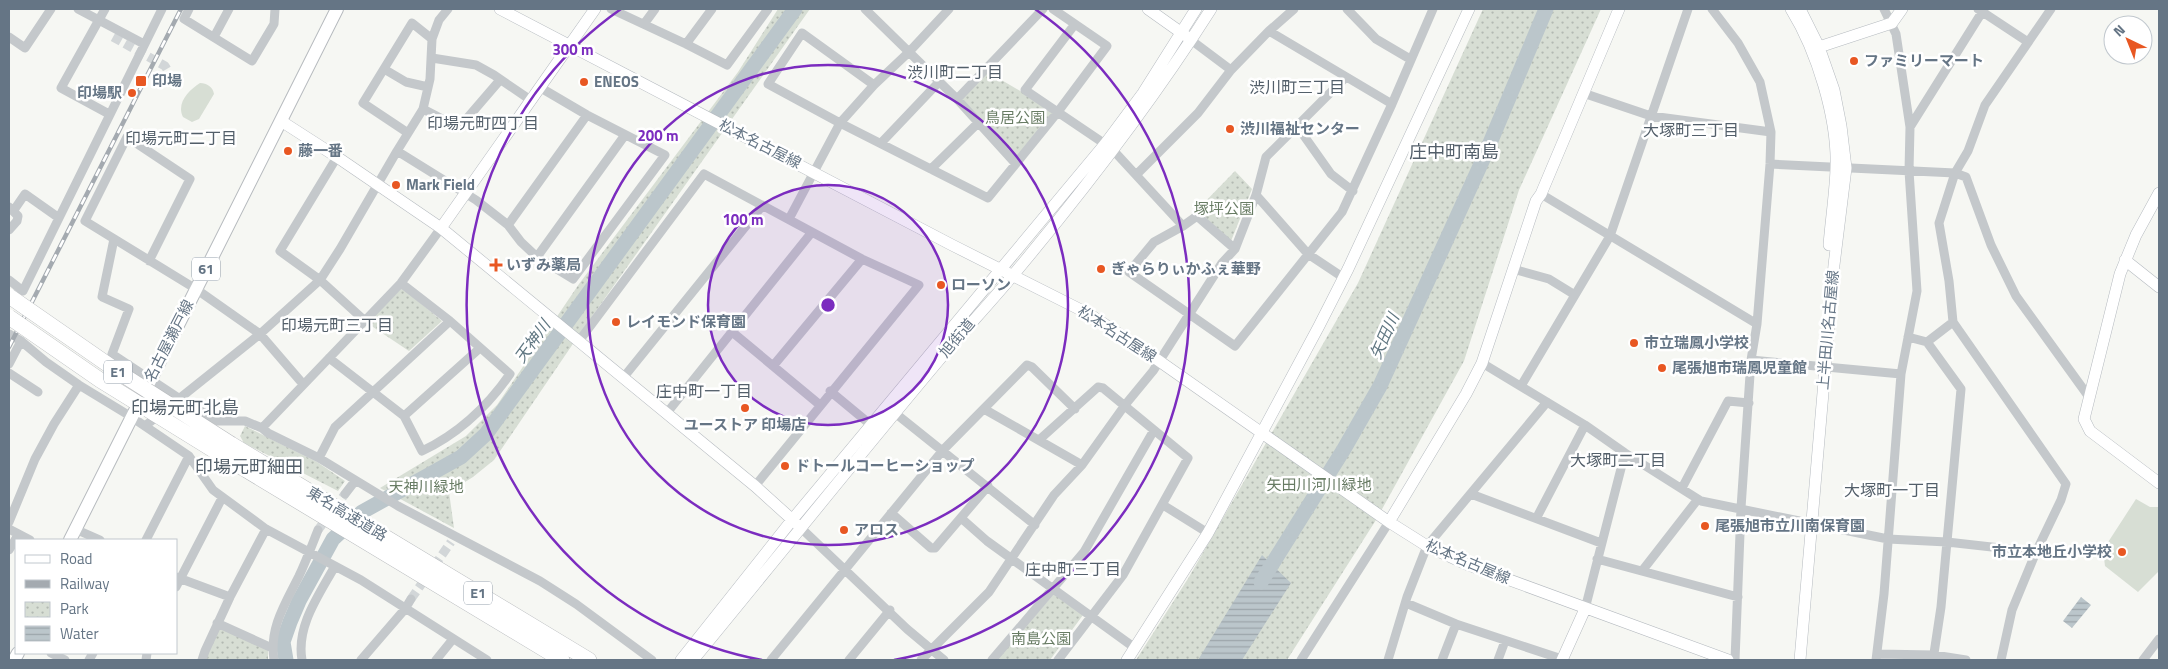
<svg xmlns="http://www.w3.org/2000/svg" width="2168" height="669" font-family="'Titillium Web','Noto Sans JP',sans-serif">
  <defs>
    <pattern id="park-dots" width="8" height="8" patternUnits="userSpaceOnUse" patternTransform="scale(1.25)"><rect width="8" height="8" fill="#d7ded4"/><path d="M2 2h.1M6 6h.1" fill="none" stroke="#b2b9b2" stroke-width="1.8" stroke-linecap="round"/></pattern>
    <pattern id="water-rules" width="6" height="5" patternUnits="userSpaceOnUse" patternTransform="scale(1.25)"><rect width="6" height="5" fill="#bbc6cb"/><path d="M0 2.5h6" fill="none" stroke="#9ca5aa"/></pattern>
  </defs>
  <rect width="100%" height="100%" fill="#f6f7f3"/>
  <!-- green -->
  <path fill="#d7ded4" d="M 200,83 C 207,83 213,87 214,94 L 199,119 L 192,122 L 183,117 C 176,103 189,90 200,83 Z
    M 2136,499 L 2150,507 L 2159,507 L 2159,571 L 2138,592 L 2105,566 L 2103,550 Z"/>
  <!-- park -->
  <path fill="url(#park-dots)" d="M 778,9 L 810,9 L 581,332 L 494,460 L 473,477 L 449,492 L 454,528 L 380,488 L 466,436 L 497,405 L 579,284 L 738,72 Z
    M 1483,9 L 1601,9 L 1519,190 L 1464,361 L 1376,520 L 1287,660 L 1136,660 L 1189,577 L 1358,283 Z
    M 988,72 L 1022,92 L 1053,114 L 1016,157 L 961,99 Z
    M 1235,171 L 1252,189 L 1231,241 L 1197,210 Z
    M 402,288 L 442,321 L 409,351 L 367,323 Z
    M 245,426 L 317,462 L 345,481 L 338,491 L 244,443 L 240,436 Z
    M 1054,594 L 1083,615 L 1050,660 L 997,659 Z
    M 220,628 L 268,649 L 268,660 L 206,660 L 210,645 Z"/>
  <!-- water -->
  <path fill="url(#water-rules)" d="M 1262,555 L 1291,583 L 1242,660 L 1198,660 Z
    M 2081,597 L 2091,605 L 2072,628 L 2063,621 Z"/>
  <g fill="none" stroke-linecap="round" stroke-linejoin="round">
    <!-- river -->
    <path stroke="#bbc6cb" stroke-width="15" d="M 1261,582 L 1344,449 L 1380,386 L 1485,155 L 1546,9
      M 286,660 L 283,642 L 290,622 L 299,601 L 333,539 L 362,512 L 461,457 L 486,434 L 795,9"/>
    <!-- street-tunnel -->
    <path stroke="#d2d6d8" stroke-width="9" stroke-dasharray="9 4.5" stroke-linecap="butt" d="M 113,37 L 165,66 L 168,71 L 165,85
      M 318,530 L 345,494
      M 411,599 L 451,542"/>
    <!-- secondary casing -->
    <g stroke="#b6bbc0" stroke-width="12">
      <path id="secondary" d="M 500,9 L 952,245 L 1089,314 L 1142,349 L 1389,522 L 1427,546 L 1466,564 L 1728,660
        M 1148,9 L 1186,36
        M 1791,9 C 1817,51 1838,119 1836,169 C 1835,194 1831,220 1829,245
        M 1800,9 L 1819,47 L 1834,90 L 1841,126 L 1846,168 L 1834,265 L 1800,660
        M 1819,47 L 1892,23 L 1902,9
        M 281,121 L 337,157 L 441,228 L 755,486 L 797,524
        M 2159,193 L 2136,235 L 2120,274 L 2084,419 L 2090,431 L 2159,483
        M 441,228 L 595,9
        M 2125,260 L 2159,287
        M 1389,522 L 1466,394 L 1482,363 L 1536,201 L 1541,194 L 1619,9
        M 681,660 L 792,520 L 1105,144 L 1143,93 L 1196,9
        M 693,660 C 777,558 860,454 945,353 C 968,326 992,301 1014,274 C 1085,189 1152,102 1211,9
        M 1127,660 L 1208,533 L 1319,326 L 1348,269 L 1469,9
        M 1562,660 L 1585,609"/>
    </g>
    <!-- primary casing -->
    <g stroke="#b7bbbf" stroke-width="14">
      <path id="primary" d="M 70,540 L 337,9
        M 14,660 L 18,653"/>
    </g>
    <!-- highway casing -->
    <g stroke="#b7babd" stroke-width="16">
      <path id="highway" d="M 231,444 L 589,660
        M 223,456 L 562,660"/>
    </g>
    <!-- street -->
    <path stroke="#c4c8cb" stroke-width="9" d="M 78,9 L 144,44
      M 105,9 L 61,88 L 109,114
      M 189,9 L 184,19 L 252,61 L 274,24 L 275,9
      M 611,9 L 686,44 L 727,65 L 768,9
      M 865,9 L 957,99 L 1015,163
      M 1347,9 L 1376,39 L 1410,59
      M 1712,9 L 1738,43 L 1760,82 L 1771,132 L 1770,164 L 1757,324 L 1751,360 L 1741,508 L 1735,660
      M 1978,9 L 2028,42
      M 644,24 L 655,9
      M 1075,24 L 1025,90 L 1105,144
      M 1269,31 L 1392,104
      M 9,37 L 25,48 L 51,9
      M 214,37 L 229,9
      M 1191,40 L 1231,70
      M 686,44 L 712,9
      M 432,58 L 476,65 L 494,75 L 532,101
      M 384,69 L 406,82 L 428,87
      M 874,85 L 802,33 L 768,84 L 840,123 L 988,198 L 1057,113 L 1107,46 L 1053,9
      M 1583,93 L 1651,116 L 1771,132
      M 957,99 L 1043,9
      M 423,109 L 446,121 L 463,123 L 500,80
      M 1297,126 L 1331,174 L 1353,191
      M 1910,127 L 1984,9
      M 408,133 L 363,103 L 412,23 L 432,39
      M 881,143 L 939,82
      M 1113,150 L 1183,226
      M 397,151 L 476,200 L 508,225 L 521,242 L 537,257 L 573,279 L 665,155 L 587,115 L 541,88
      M 337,157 L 280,251 L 320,280 L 364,320
      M 1770,164 L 1955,173 L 1966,177 L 1991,245 L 2016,296 L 2089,397
      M 931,169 L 978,123
      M 1137,174 L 1198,113 L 1231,70 L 1269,31 L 1294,9
      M 1541,194 L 1757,324
      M 1256,195 L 1308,254 L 1344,278
      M 14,210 L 25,194 L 59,218
      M 789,219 L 840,123 L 874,85 L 909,52 L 949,9
      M 508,225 L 587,115
      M 9,230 L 17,221 L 18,216 L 9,207
      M 114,239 L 102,297 L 129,309 L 112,354 L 180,399 L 218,421 L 245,421 L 262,428 L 268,433 L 319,458 L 398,506 L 540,581 L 576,604 L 652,660
      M 1235,249 L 1197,216 L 1183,226 L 1154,242 L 1129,272 L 1235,346 L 1342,212 L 1392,104 L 1433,9
      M 537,257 L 625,135
      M 149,261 L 190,179 L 127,137 L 85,221 L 196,289 L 260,334 L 303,384
      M 1513,269 L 1549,279 L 1575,295
      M 9,280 L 23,291 L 162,9
      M 731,331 L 820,405
      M 9,334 L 21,341 L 46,362 L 79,385 L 130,416 L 189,456 L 213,490 L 266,529 L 361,580 L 487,660
      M 1908,337 L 1927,342 L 1961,389 L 1941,607 L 1933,660
      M 579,341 L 704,174 L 862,259 L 919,285 L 755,486
      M 1927,342 L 1953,322
      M 329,358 L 404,416 L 422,451 C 458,434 487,407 510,374 L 450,321 L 401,283
      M 1751,360 L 1901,374
      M 1482,363 L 1585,425 L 1625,453 L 1701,501 L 1888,539 L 1947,542 L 2036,552
      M 9,364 L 21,341
      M 773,366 L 862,259
      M 9,373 L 38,392
      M 623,378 L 762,206
      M 1521,386 L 1610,236 L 1688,9
      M 830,391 L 871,425
      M 984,409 L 1082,465
      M 895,413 L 1035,525
      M 666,414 L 812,232
      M 404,416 L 480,348
      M 145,426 L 260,334 L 320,280 L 340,249 L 397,151 L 423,109 L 430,79 L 432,39 L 439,20 L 448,9
      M 262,428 L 401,283 L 441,228
      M 1039,440 L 1098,387 L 1103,388 L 1188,458 L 1123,575 L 1058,660
      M 319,458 L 335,427 L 450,321
      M 1682,488 L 1728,401 L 1749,403
      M 345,494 L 355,481
      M 1471,494 L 1601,543
      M 1163,505 L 1208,533
      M 891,513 L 931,548 L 935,548 L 988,486
      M 1537,517 L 1585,425
      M 961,518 L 987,541 L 1135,648
      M 9,522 L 35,459 L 54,424 L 79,385
      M 9,529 L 30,540
      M 75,529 L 100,540
      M 802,529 L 907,629 L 944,660
      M 146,540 L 189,456
      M 9,550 L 18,535
      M 1597,559 L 1738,597
      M 1642,571 L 1698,499
      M 176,577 L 230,597
      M 176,587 L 222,498
      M 1406,603 L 1456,624 L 1565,660
      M 1585,609 L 1625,453
      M 217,623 L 272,648
      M 51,653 L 65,660
      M 1877,654 L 1934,655 L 1966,660
      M 89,660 L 93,653
      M 146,660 L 147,653
      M 202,660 L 205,651 L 230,597 L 266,529
      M 274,660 C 269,628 285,604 299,576 C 306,561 312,545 318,530
      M 302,660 C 296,626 319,595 335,566
      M 361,660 L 405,609 L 411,599
      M 436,660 L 453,639
      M 771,660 L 943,450 L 1027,365 L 1032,367 L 1075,409
      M 849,660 L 890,610
      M 921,660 L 989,592 L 1054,495 L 1082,465 L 1125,405 L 1153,371 L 1222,263 L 1235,249 L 1256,195 L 1266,157 L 1346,77
      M 992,660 L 1084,552 L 1154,430
      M 1301,660 L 1389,522
      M 1388,660 L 1407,597 L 1427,546 L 1547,402
      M 1442,660 L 1456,624
      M 1498,660 L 1505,641
      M 1876,660 L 1884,594 L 1901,374 L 1917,291 L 1909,171 L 1910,127 L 1896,34 L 1884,9
      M 2001,660 L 2012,610 L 2036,552 L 2061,500 L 2066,484 L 1953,322 L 1949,281 L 1939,223 L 1955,173 L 1968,151 L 1985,105 L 2051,9
      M 2143,660 L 2159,639"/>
    <!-- secondary -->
    <use href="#secondary" stroke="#fff" stroke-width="11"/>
    <!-- primary -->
    <use href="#primary" stroke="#fff" stroke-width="12"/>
    <!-- highway -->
    <use href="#highway" stroke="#fff" stroke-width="15"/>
    <!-- rail casing -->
    <g stroke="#a4aab0" stroke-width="4.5">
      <path id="rail" d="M 9,347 L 181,9"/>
    </g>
    <!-- rail -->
    <use href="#rail" stroke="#fff" stroke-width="2.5" stroke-dasharray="8" stroke-linecap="butt"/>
    <!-- highway-bridge casing -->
    <g stroke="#b7babd" stroke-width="16" stroke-linecap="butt">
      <path id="highway-bridge" d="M 9,296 L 123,375 L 231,444
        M 9,317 L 100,380 L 223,456"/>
    </g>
    <!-- highway-bridge -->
    <use href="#highway-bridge" stroke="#fff" stroke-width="15"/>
  </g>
  <!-- distance rings -->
  <circle cx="828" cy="305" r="120" fill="#7b2cbf" fill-opacity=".12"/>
  <g fill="none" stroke="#7b2cbf" stroke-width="2.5">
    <circle cx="828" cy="305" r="120"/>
    <circle cx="828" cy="305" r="240"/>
    <path d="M762 660A361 361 0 0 1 621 9M1035 9A361 361 0 0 1 894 660"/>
  </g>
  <!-- markers -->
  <g fill="#e85722" stroke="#fff" stroke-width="2">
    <circle cx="1854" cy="61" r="5"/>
    <rect x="135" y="75" width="12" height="12" rx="2.5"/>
    <circle cx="584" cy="82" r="5"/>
    <circle cx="132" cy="93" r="5"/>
    <circle cx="1230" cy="129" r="5"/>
    <circle cx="288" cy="151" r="5"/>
    <circle cx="396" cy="185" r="5"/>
    <path d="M493.5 257.5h5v5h5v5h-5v5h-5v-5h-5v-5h5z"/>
    <circle cx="1101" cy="269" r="5"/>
    <circle cx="941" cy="285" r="5"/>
    <circle cx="616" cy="322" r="5"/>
    <circle cx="1634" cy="343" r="5"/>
    <circle cx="1662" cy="368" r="5"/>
    <circle cx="745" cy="408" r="5"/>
    <circle cx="785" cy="466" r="5"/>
    <circle cx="1705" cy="526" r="5"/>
    <circle cx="844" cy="530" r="5"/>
    <circle cx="2122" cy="552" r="5"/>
  </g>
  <g text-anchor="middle" stroke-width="5" stroke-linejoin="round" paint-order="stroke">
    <!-- shield labels -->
    <g fill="#fff" stroke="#939eaa" stroke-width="1">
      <rect x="192" y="257.5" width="28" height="23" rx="4"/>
      <rect x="104" y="360.5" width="28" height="23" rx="4"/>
      <rect x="464" y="581.5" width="28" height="23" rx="4"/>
    </g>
    <g font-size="14" font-weight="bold" fill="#657585">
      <text x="206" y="274">61</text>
      <text x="118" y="377">E1</text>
      <text x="478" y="598">E1</text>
    </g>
    <!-- poi labels -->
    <g font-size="15" font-weight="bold" fill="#657585" stroke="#fff" text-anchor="start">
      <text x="1864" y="66">ファミリーマート</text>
      <text x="152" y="86">印場</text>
      <text x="594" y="87">ENEOS</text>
      <text x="122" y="98" text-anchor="end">印場駅</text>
      <text x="1240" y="134">渋川福祉センター</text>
      <text x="298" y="156">藤一番</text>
      <text x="406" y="190">Mark Field</text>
      <text x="506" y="270">いずみ薬局</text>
      <text x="1111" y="274">ぎゃらりぃかふぇ華野</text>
      <text x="951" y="290">ローソン</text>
      <text x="626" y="327">レイモンド保育園</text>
      <text x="1644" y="348">市立瑞鳳小学校</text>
      <text x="1672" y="373">尾張旭市瑞鳳児童館</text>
      <text x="745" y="430" text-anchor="middle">ユーストア 印場店</text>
      <text x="795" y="471">ドトールコーヒーショップ</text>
      <text x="1715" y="531">尾張旭市立川南保育園</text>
      <text x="854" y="535">アロス</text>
      <text x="2112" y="557" text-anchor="end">市立本地丘小学校</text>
    </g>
    <!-- park labels -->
    <g font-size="15" fill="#687c64" stroke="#fff">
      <text x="1015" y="123">鳥居公園</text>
      <text x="1224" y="214">塚坪公園</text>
      <text x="1319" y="490">矢田川河川緑地</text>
      <text x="426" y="492">天神川緑地</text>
      <text x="1041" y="644">南島公園</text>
    </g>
    <!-- street labels -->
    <g font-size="15" fill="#657585" stroke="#fff">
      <text transform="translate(760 144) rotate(27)" y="5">松本名古屋線</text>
      <text transform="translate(1828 330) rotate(-85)" y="5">上半田川名古屋線</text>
      <text transform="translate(1117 334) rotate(33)" y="5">松本名古屋線</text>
      <text transform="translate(957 338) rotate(-50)" y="5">旭街道</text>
      <text transform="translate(169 341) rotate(-63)" y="5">名古屋瀬戸線</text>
      <text transform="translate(347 514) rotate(31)" y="5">東名高速道路</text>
      <text transform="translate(1468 562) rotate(23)" y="5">松本名古屋線</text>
    </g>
    <!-- neighbourhood labels -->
    <g font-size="16" fill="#535f6a" stroke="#fff">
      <text x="955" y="78">渋川町二丁目</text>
      <text x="1297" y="93">渋川町三丁目</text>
      <text x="483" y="129">印場元町四丁目</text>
      <text x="1691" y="136">大塚町三丁目</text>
      <text x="181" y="144">印場元町二丁目</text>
      <text x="337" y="331">印場元町三丁目</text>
      <text x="704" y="397">庄中町一丁目</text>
      <text x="1618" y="466">大塚町二丁目</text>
      <text x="1892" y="496">大塚町一丁目</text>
      <text x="1073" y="575">庄中町三丁目</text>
    </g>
    <!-- water labels -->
    <g font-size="16" font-style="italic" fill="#607782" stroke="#fff">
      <text transform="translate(1384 336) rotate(-66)" y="6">矢田川</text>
      <text transform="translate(532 341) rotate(-54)" y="6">天神川</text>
    </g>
    <!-- quarter labels -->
    <g font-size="18" fill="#535f6a" stroke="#fff">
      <text x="1454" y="158">庄中町南島</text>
      <text x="185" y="414">印場元町北島</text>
      <text x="249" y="473">印場元町細田</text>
    </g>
  </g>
  <circle cx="828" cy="305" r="8" fill="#7b2cbf" stroke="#fff" stroke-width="2.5"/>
  <g font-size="15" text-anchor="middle" font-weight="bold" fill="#7b2cbf" stroke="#fff" stroke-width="5" stroke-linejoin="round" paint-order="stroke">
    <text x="573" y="55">300 m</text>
    <text x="658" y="141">200 m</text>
    <text x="743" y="225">100 m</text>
  </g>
  <!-- border -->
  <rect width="2168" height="669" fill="none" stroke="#657585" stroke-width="20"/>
  <!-- legend -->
  <rect x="15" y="539" width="162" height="115" fill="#ffffff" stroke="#c1c8ce"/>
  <rect x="25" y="555" width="25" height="8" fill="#ffffff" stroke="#c1c8ce"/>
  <text x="60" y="564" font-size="15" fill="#657585">Road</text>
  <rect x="25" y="580" width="25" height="8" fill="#a4aab0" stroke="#c1c8ce"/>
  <text x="60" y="589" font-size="15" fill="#657585">Railway</text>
  <rect x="25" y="602" width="25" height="15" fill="url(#park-dots)" stroke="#c1c8ce"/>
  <text x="60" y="614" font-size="15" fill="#657585">Park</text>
  <rect x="25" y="626" width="25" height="15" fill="url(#water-rules)" stroke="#c1c8ce"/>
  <text x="60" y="639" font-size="15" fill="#657585">Water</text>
  <!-- north arrow -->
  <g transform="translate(2128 40) rotate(317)"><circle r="24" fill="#ffffff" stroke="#c1c8ce"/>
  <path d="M0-4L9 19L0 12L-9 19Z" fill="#e85722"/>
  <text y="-8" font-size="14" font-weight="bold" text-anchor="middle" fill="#657585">N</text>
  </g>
</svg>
